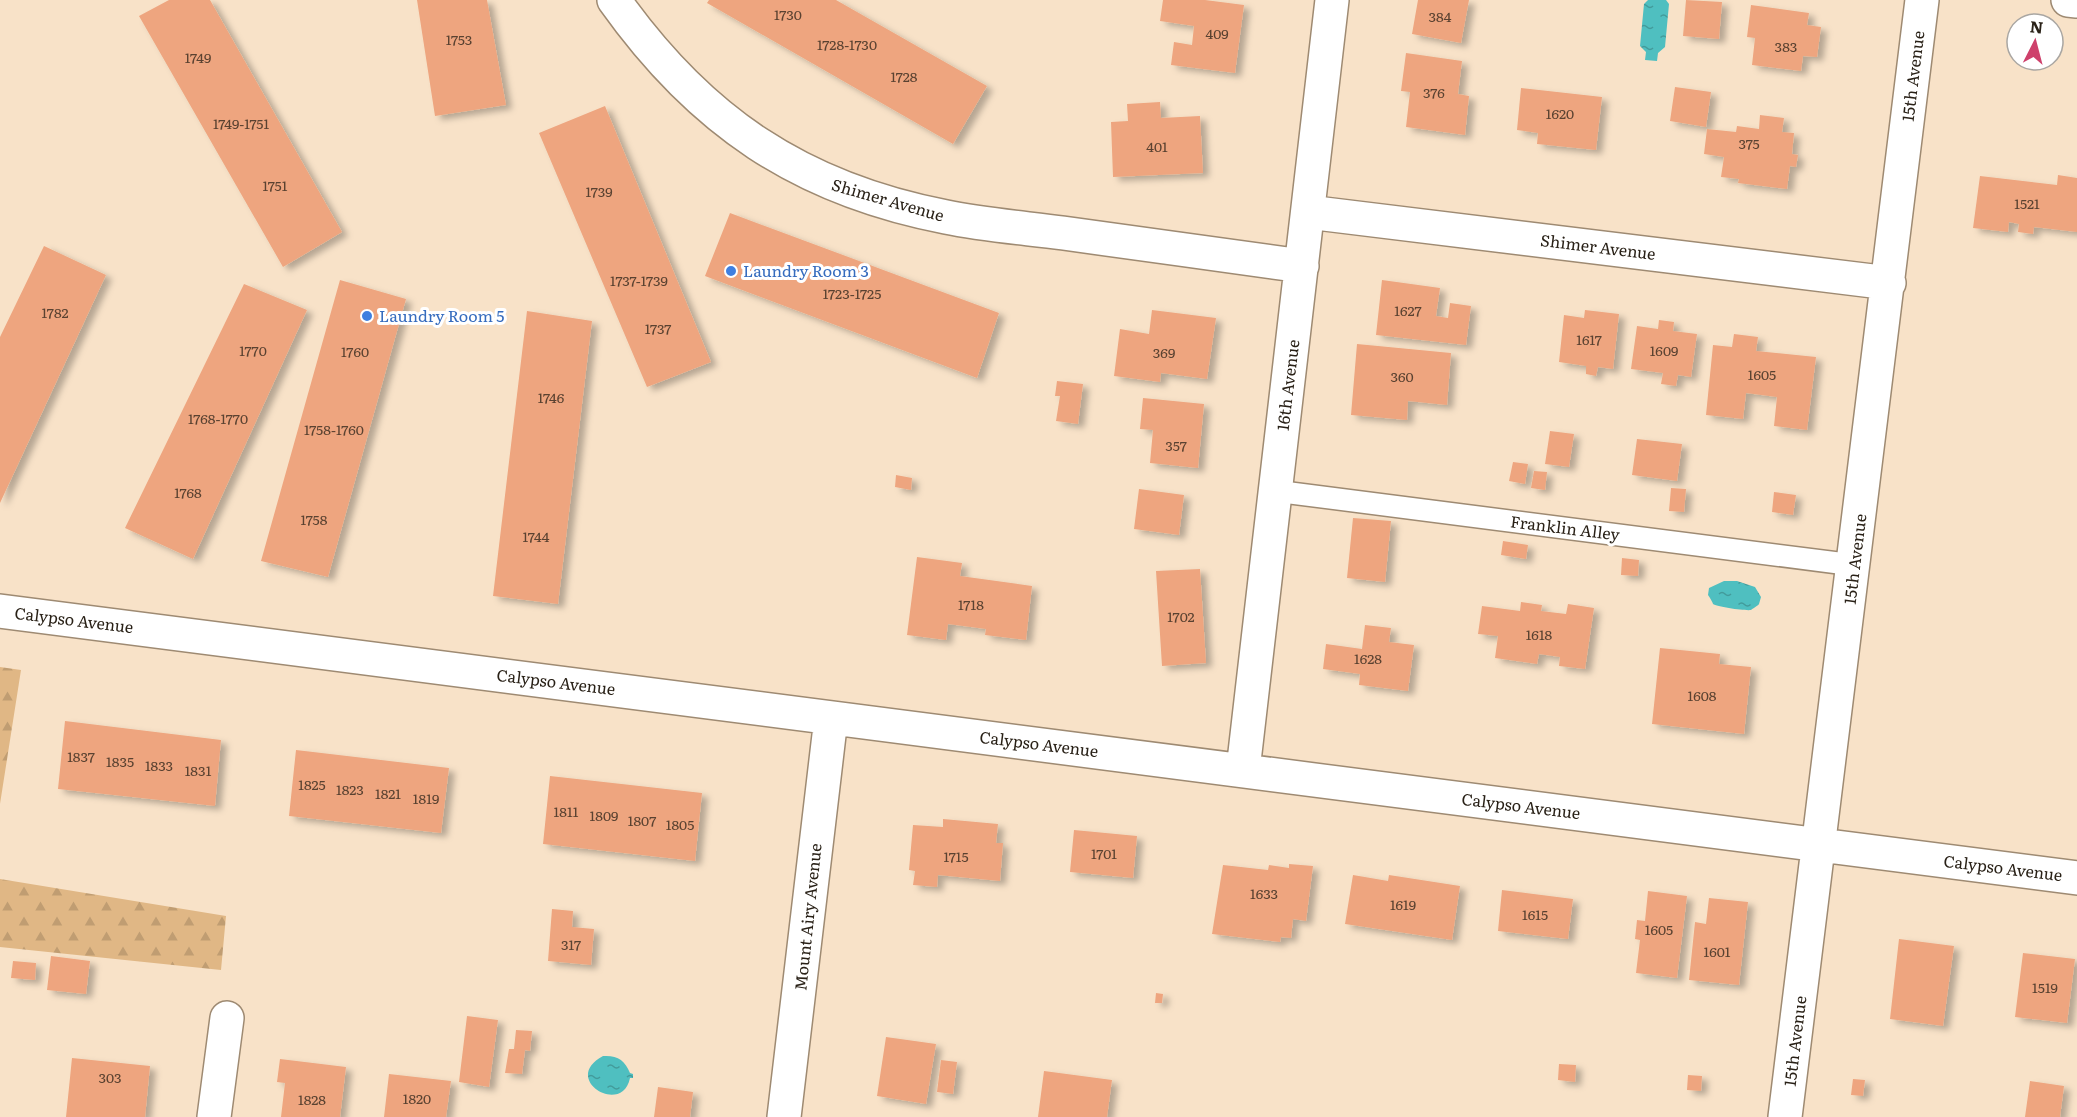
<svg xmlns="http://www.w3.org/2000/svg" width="2077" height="1117" font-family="Literata,serif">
  <defs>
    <pattern id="forest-firs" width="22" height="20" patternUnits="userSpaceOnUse" patternTransform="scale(1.5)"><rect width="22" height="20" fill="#e0b785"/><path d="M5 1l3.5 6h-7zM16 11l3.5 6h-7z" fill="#c09d72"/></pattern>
    <pattern id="water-ripples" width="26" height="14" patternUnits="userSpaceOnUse" patternTransform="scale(1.5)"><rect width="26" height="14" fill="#4fbfc0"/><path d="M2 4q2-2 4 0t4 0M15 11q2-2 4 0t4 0" fill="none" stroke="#429b9b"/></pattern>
    <filter id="shadow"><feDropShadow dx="6" dy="4" stdDeviation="3" flood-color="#0004"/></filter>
  </defs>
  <rect width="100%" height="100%" fill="#f8e2c8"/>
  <!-- forest -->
  <path fill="url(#forest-firs)" d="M 0,667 L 21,670 L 0,804 Z
    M 0,879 L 226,916 L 221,970 L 0,947 Z"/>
  <!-- water -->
  <path fill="url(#water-ripples)" d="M 1648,0 L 1666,0 L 1669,4 L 1665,47 L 1658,53 L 1657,61 L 1645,60 L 1646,52 L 1640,46 L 1644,4 Z
    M 1724,581 L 1737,581 L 1755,587 L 1761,597 L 1759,604 C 1759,605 1752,609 1751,610 C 1746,611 1717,607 1713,604 C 1713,603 1709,596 1708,595 L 1709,588 Z
    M 603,1056 C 617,1055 625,1060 630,1073 L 633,1074 L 633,1078 L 630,1078 C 622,1117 560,1079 603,1056 Z"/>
  <!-- building -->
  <path fill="#eea57f" filter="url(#shadow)" d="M 169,0 L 210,0 L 342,232 L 283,267 L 139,16 Z
    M 417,0 L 487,0 L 506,105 L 435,116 Z
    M 709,0 L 836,0 L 987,86 L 953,144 L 707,3 Z
    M 1163,0 L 1205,0 L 1244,5 L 1235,73 L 1171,65 L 1174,42 L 1192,45 L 1194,26 L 1160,21 Z
    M 1418,0 L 1469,0 L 1461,43 L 1412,34 Z
    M 1686,0 L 1722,2 L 1719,39 L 1683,36 Z
    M 1751,5 L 1809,13 L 1807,25 L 1821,27 L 1817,57 L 1803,56 L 1801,71 L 1752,65 L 1755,38 L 1747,37 Z
    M 1406,53 L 1462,61 L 1458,94 L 1469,96 L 1465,135 L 1406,127 L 1410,92 L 1401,91 Z
    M 1675,87 L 1711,92 L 1706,127 L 1670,121 Z
    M 1521,88 L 1602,97 L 1596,150 L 1537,144 L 1538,133 L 1517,130 Z
    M 1160,102 L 1161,118 L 1200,116 L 1203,173 L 1113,177 L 1111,122 L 1128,121 L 1127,104 Z
    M 605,106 L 711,362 L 647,387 L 539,133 Z
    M 1760,115 L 1784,118 L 1782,132 L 1794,133 L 1792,154 L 1798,155 L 1796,167 L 1790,166 L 1787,189 L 1738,183 L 1739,179 L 1721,177 L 1724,157 L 1704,154 L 1707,129 L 1736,132 L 1737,126 L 1759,129 Z
    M 2058,175 L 2077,178 L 2077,232 L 2034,227 L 2033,234 L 2018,232 L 2019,224 L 2009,222 L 2008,232 L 1973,228 L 1980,176 L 2057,185 Z
    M 730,213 L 999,313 L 977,378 L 705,276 Z
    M 44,246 L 106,275 L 0,503 L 0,337 Z
    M 340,280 L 406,299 L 328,577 L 261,561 Z
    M 1382,280 L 1440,288 L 1436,316 L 1448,318 L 1450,303 L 1471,306 L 1466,345 L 1376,335 Z
    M 244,284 L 307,310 L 193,559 L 125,528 Z
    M 1152,310 L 1216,318 L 1207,379 L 1161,373 L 1160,382 L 1114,376 L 1120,329 L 1149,334 Z
    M 1585,310 L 1619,314 L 1613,369 L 1598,367 L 1596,376 L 1586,374 L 1586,366 L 1559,362 L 1564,315 L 1584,318 Z
    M 527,311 L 592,321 L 558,604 L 493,596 Z
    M 1659,320 L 1674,322 L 1673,331 L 1697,334 L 1691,377 L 1678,375 L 1676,386 L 1661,384 L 1663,373 L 1631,369 L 1637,326 L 1658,329 Z
    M 1734,334 L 1758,337 L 1756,351 L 1816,357 L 1807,430 L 1774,426 L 1777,397 L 1746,393 L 1743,419 L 1706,415 L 1713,345 L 1732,347 Z
    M 1357,344 L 1451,353 L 1447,405 L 1408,401 L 1407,420 L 1351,415 Z
    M 1057,381 L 1083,384 L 1078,424 L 1056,421 L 1060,396 L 1055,396 Z
    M 1143,398 L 1204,404 L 1198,468 L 1150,463 L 1153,430 L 1140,429 Z
    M 1550,431 L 1574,434 L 1569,467 L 1545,464 Z
    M 1637,439 L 1682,444 L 1677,481 L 1632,475 Z
    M 1513,462 L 1528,464 L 1525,484 L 1509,481 Z
    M 1534,471 L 1547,472 L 1545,490 L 1531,488 Z
    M 896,475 L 912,478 L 911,490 L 895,487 Z
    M 1671,488 L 1686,489 L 1684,512 L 1669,511 Z
    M 1139,489 L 1184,495 L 1179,535 L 1134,529 Z
    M 1774,492 L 1796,495 L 1793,515 L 1772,512 Z
    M 1353,518 L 1391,521 L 1385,582 L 1347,578 Z
    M 1503,541 L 1528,545 L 1526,559 L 1501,555 Z
    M 917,557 L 962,563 L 960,576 L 1032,586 L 1026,640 L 985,635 L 986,629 L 948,624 L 946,640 L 907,635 Z
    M 1622,558 L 1639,560 L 1638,576 L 1621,575 Z
    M 1200,569 L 1206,663 L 1162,666 L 1156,571 Z
    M 1521,602 L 1542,605 L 1541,611 L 1566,614 L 1568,604 L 1594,608 L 1585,669 L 1559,666 L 1560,657 L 1539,654 L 1537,664 L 1495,658 L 1498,636 L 1478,634 L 1482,606 L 1520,611 Z
    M 1365,625 L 1391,628 L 1389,642 L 1414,645 L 1408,691 L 1359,685 L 1360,674 L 1323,669 L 1326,644 L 1362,649 Z
    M 1660,648 L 1720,654 L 1719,664 L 1751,667 L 1744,734 L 1652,724 Z
    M 65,721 L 221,740 L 215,806 L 58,789 Z
    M 296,750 L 449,768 L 441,833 L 289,816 Z
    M 550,776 L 702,793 L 695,861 L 543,844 Z
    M 943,819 L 998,824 L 996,843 L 1003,843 L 1000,881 L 938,875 L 937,887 L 913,885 L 915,871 L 909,870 L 913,825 L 943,827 Z
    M 1074,830 L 1137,836 L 1133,878 L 1070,872 Z
    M 1289,864 L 1313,866 L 1306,921 L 1293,919 L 1291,938 L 1281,937 L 1280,942 L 1212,934 L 1223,865 L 1268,870 L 1269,865 L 1289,868 Z
    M 1353,875 L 1388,881 L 1389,875 L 1460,886 L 1452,940 L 1345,924 Z
    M 1502,890 L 1573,899 L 1568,939 L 1498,931 Z
    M 1648,891 L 1687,896 L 1677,978 L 1636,973 L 1640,940 L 1635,939 L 1637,920 L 1645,921 Z
    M 1709,898 L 1748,902 L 1739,985 L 1689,980 L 1695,922 L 1706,924 Z
    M 552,909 L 573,911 L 572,927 L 594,929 L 591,965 L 548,961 Z
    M 1899,939 L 1954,946 L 1943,1026 L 1890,1019 Z
    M 2023,953 L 2075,959 L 2067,1023 L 2015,1017 Z
    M 51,956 L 90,961 L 86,994 L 47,990 Z
    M 13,961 L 36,963 L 35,980 L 11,978 Z
    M 1156,993 L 1163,994 L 1162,1003 L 1155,1003 Z
    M 467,1016 L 498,1020 L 489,1087 L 459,1082 Z
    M 516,1030 L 532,1031 L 530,1051 L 525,1050 L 522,1074 L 505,1073 L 509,1049 L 514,1049 Z
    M 886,1037 L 936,1044 L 926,1104 L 877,1096 Z
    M 72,1058 L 150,1066 L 145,1117 L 66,1117 Z
    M 280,1059 L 346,1067 L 340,1117 L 281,1117 L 285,1083 L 277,1082 Z
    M 941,1060 L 957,1062 L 953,1094 L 937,1092 Z
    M 1559,1064 L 1576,1065 L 1575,1082 L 1558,1080 Z
    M 1044,1071 L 1112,1080 L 1107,1117 L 1038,1117 Z
    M 389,1074 L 451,1081 L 446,1117 L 384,1117 Z
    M 1688,1075 L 1702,1076 L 1701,1091 L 1687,1090 Z
    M 1853,1079 L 1865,1080 L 1863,1096 L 1851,1095 Z
    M 2030,1081 L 2064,1086 L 2060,1117 L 2025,1117 Z
    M 658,1087 L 693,1092 L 690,1117 L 654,1117 Z"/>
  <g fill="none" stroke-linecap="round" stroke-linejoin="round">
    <!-- service casing -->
    <g stroke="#9e8a72" stroke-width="24">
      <path id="service" d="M 1275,491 L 1854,565"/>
    </g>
    <!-- minor casing -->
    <g stroke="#9e8a72" stroke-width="36">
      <path id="minor" d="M 614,0 C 700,121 800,189 946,217 C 985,225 1025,228 1063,233 C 1143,244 1222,255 1302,266
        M 2068,0 L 2077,1
        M 1308,212 L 1889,283
        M 0,611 L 2077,878
        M 1243,770 L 1332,0
        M 214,1117 L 227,1018
        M 784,1117 L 831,718
        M 1785,1117 L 1922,0"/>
    </g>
    <!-- service -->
    <use href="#service" stroke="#fff" stroke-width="21"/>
    <!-- minor -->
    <use href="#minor" stroke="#fff" stroke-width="33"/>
  </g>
  <!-- markers -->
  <g fill="#3f7fe0" stroke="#fff" stroke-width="2">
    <circle cx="731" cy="271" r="6"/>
    <circle cx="367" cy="316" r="6"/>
  </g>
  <g text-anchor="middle" stroke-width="6" stroke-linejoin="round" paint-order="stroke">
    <!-- number labels -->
    <g font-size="14" fill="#5a4231">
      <text x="788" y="20">1730</text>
      <text x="1440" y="22">384</text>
      <text x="1217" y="39">409</text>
      <text x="459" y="45">1753</text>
      <text x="847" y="50">1728-1730</text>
      <text x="1786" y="52">383</text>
      <text x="198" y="63">1749</text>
      <text x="904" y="82">1728</text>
      <text x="1434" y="98">376</text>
      <text x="1560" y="119">1620</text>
      <text x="241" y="129">1749-1751</text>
      <text x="1749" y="149">375</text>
      <text x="1157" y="152">401</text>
      <text x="275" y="191">1751</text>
      <text x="599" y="197">1739</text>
      <text x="2027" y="209">1521</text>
      <text x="639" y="286">1737-1739</text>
      <text x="852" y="299">1723-1725</text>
      <text x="1408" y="316">1627</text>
      <text x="55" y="318">1782</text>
      <text x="658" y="334">1737</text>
      <text x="1589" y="345">1617</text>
      <text x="253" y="356">1770</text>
      <text x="1664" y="356">1609</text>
      <text x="355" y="357">1760</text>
      <text x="1164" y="358">369</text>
      <text x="1762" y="380">1605</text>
      <text x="1402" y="382">360</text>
      <text x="551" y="403">1746</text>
      <text x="218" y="424">1768-1770</text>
      <text x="334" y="435">1758-1760</text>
      <text x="1176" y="451">357</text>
      <text x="188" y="498">1768</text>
      <text x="314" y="525">1758</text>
      <text x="536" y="542">1744</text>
      <text x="971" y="610">1718</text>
      <text x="1181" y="622">1702</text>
      <text x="1539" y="640">1618</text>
      <text x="1368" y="664">1628</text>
      <text x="1702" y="701">1608</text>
      <text x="81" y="762">1837</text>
      <text x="120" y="767">1835</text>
      <text x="159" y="771">1833</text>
      <text x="198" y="776">1831</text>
      <text x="312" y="790">1825</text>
      <text x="350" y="795">1823</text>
      <text x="388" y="799">1821</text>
      <text x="426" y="804">1819</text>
      <text x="566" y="817">1811</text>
      <text x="604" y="821">1809</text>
      <text x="642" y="826">1807</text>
      <text x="680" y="830">1805</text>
      <text x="1104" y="859">1701</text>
      <text x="956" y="862">1715</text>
      <text x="1264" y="899">1633</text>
      <text x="1403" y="910">1619</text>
      <text x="1535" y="920">1615</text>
      <text x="1659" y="935">1605</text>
      <text x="571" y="950">317</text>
      <text x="1717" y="957">1601</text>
      <text x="2045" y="993">1519</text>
      <text x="110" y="1083">303</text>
      <text x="417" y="1104">1820</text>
      <text x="312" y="1105">1828</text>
    </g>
    <!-- street labels -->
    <g font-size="16" fill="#292117" stroke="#fff">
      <text transform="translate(1913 76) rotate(-83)" y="6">15th Avenue</text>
      <text transform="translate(888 200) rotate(16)" y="6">Shimer Avenue</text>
      <text transform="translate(1598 247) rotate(7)" y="6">Shimer Avenue</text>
      <text transform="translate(1288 385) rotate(-83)" y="6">16th Avenue</text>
      <text transform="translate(1565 528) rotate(7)" y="6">Franklin Alley</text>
      <text transform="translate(1855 559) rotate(-83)" y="6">15th Avenue</text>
      <text transform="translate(74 620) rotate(7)" y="6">Calypso Avenue</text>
      <text transform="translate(556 682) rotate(7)" y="6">Calypso Avenue</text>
      <text transform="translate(1039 744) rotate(7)" y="6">Calypso Avenue</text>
      <text transform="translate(1521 806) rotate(7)" y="6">Calypso Avenue</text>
      <text transform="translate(2003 868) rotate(7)" y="6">Calypso Avenue</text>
      <text transform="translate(808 917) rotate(-84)" y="6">Mount Airy Avenue</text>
      <text transform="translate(1795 1041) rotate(-83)" y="6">15th Avenue</text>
    </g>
    <!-- shop labels -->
    <g font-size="16" fill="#366cbe" stroke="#fff" text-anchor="start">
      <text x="743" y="277">Laundry Room 3</text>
      <text x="379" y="322">Laundry Room 5</text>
    </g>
  </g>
  <!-- north arrow -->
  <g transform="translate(2035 42) rotate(6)"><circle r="28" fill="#ffffff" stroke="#a9a6a2" stroke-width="1.5"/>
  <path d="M0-4.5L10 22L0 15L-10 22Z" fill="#ce406b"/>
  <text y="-9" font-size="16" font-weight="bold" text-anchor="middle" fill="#292117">N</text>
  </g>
</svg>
